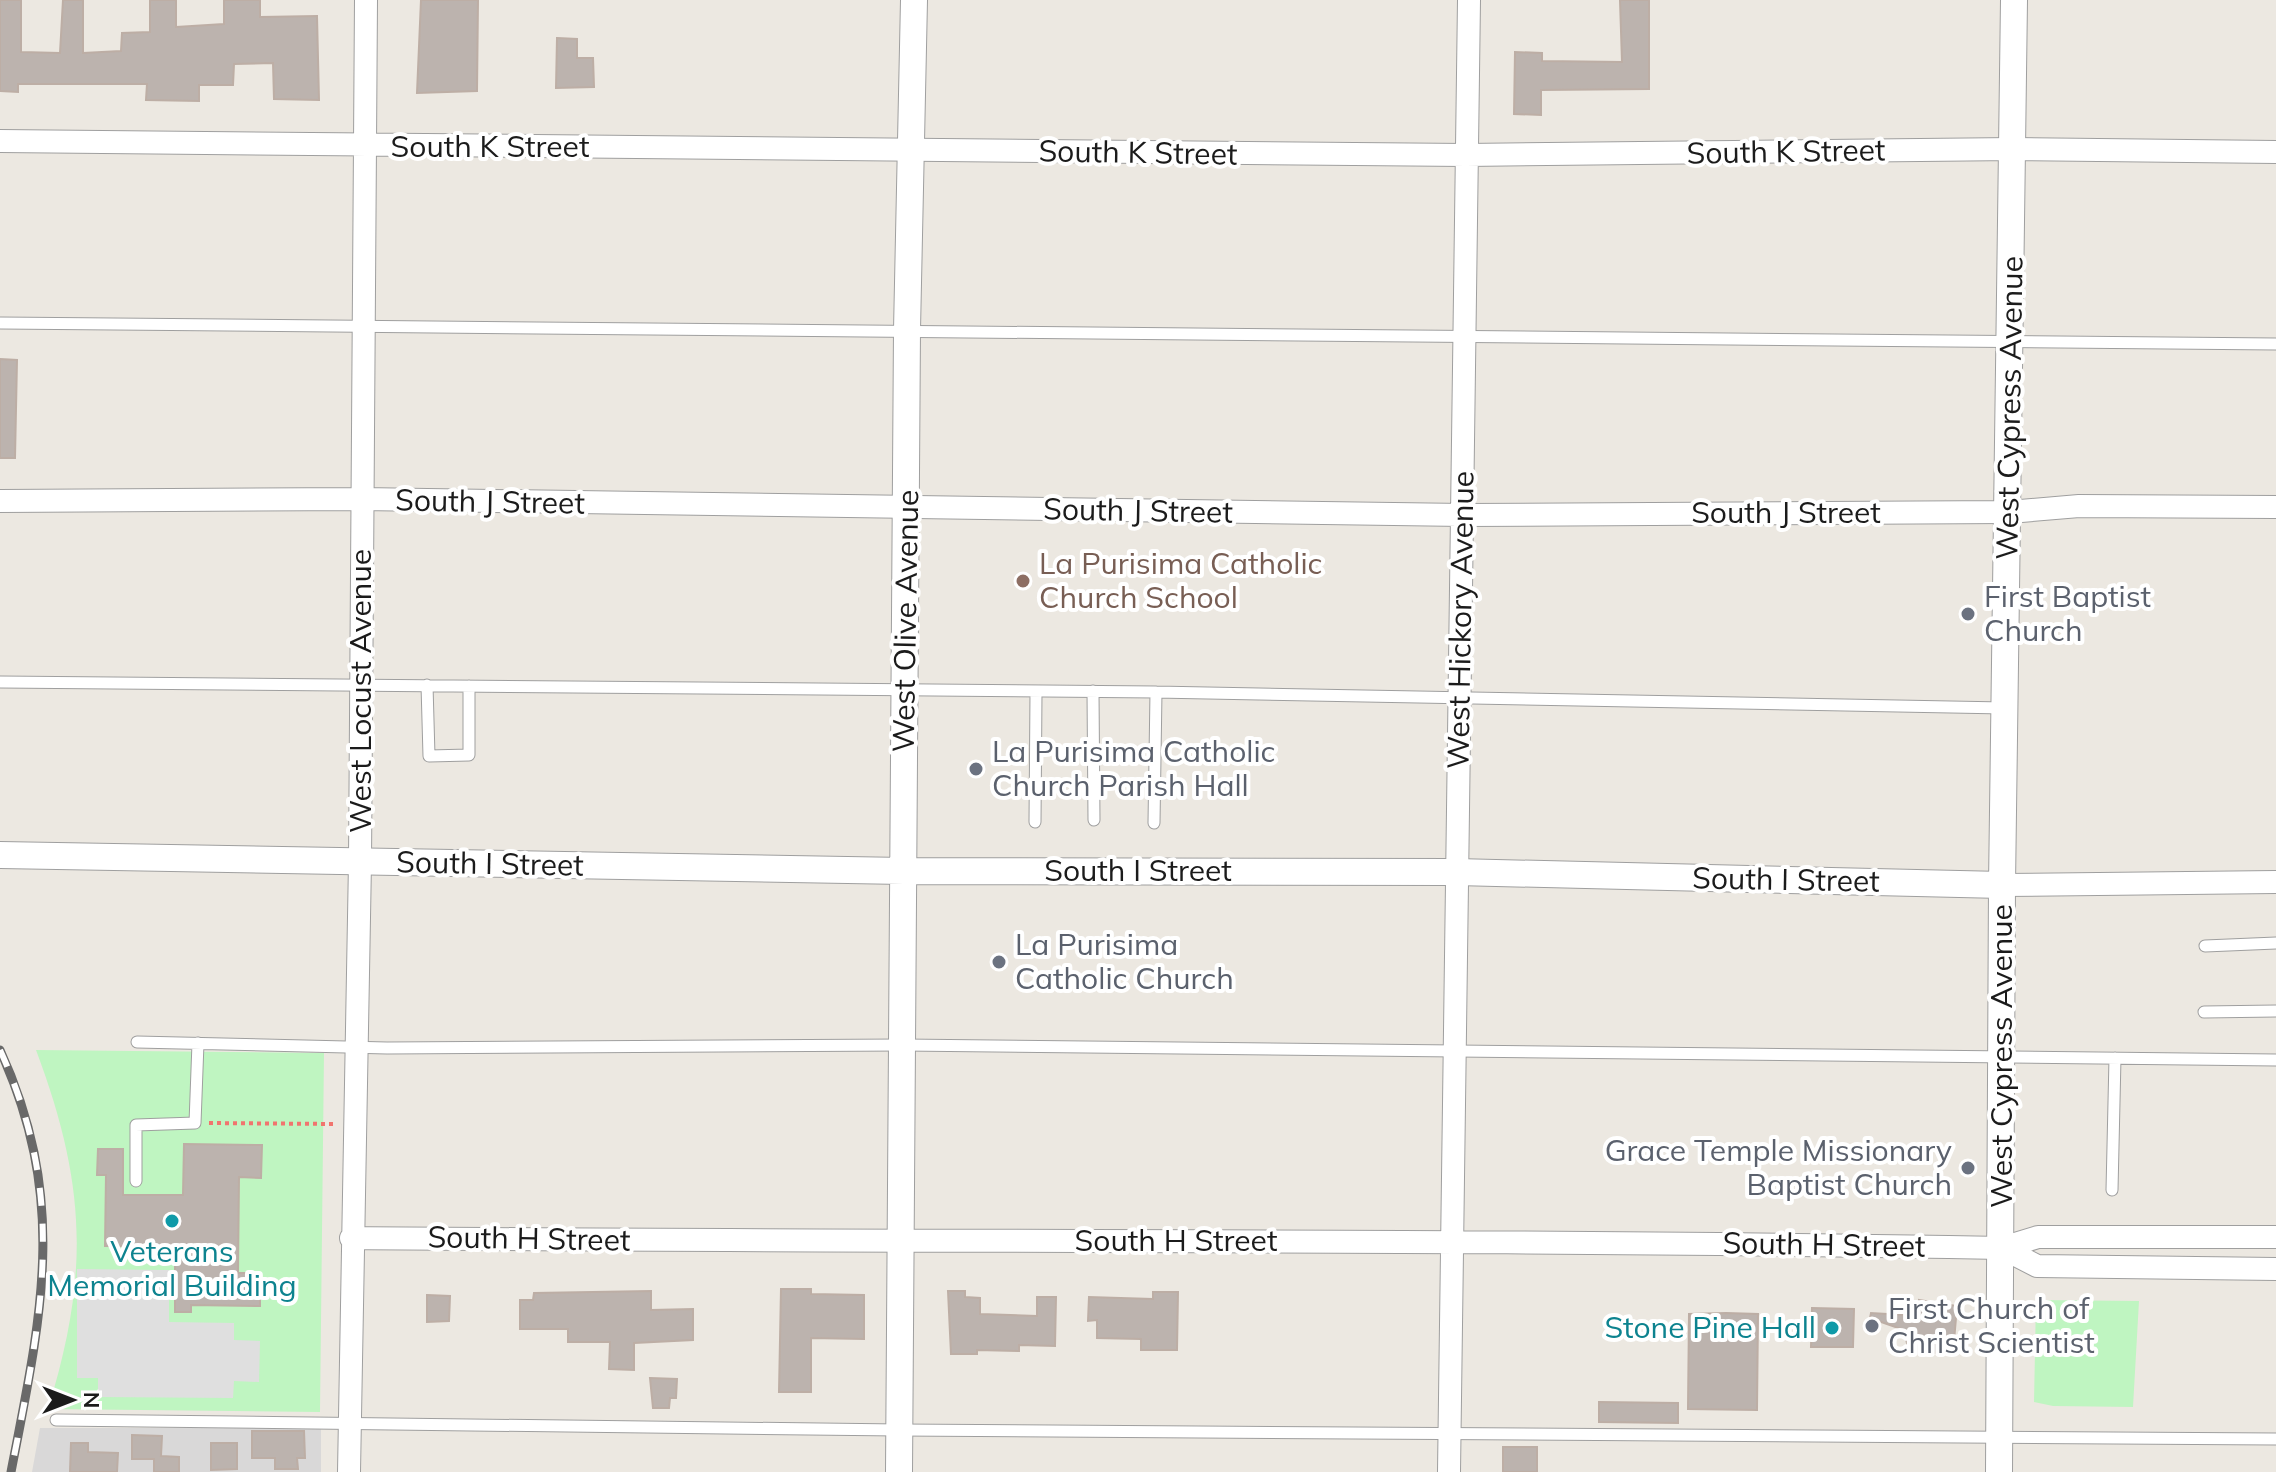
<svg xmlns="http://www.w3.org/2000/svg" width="2276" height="1472" font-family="Mulish,sans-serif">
  <rect width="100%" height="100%" fill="#ece8e1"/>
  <!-- residential -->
  <path fill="#d9d8d8" d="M 40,1428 L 321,1428 L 321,1472 L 32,1472 Z"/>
  <!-- park -->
  <path fill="#bff5c1" d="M 36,1050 L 324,1053 L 320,1412 L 48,1409 C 90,1273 86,1183 36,1050 Z
    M 2036,1300 L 2139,1301 L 2133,1407 L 2053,1406 L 2034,1402 Z"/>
  <!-- parking -->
  <path fill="#dfdfdf" d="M 77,1269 L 169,1270 L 169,1322 L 234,1323 L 234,1340 L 260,1341 L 259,1382 L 234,1381 L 233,1398 L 98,1397 L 98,1378 L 77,1378 Z"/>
  <!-- building -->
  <path fill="#bcb3ae" stroke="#bdaea5" stroke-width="2" d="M 0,0 L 21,0 L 21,52 L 60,53 L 63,0 L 83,0 L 83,53 L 121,51 L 122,33 L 150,32 L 150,0 L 176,0 L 176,27 L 224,24 L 224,0 L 260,0 L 260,17 L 317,16 L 319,100 L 274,99 L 273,63 L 234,64 L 233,85 L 199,85 L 199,101 L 146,100 L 147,84 L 18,84 L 18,92 L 0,91 Z
    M 421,0 L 478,0 L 477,91 L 417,93 Z
    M 1620,0 L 1649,0 L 1649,89 L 1541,90 L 1541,115 L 1514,114 L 1515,52 L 1542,53 L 1542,61 L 1622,62 Z
    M 557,38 L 577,39 L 577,58 L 593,58 L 594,87 L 556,88 Z
    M 0,359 L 17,360 L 15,458 L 0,458 Z
    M 184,1144 L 262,1145 L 261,1178 L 239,1177 L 238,1273 L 260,1273 L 260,1306 L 191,1305 L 191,1312 L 175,1312 L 175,1247 L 105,1246 L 106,1175 L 97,1175 L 98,1149 L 123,1149 L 123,1195 L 183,1195 Z
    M 781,1289 L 811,1289 L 811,1294 L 864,1295 L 864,1339 L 811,1338 L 811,1392 L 779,1392 Z
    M 651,1291 L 651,1310 L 693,1309 L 693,1340 L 634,1343 L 634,1370 L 609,1369 L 610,1342 L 568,1342 L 568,1329 L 520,1329 L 520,1300 L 533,1300 L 534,1293 Z
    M 948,1291 L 965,1291 L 965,1297 L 980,1298 L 980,1314 L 1037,1316 L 1037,1297 L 1056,1297 L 1055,1346 L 1019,1345 L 1019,1351 L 977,1350 L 977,1354 L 951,1354 Z
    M 1153,1292 L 1178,1292 L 1177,1350 L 1141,1350 L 1141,1339 L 1097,1338 L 1097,1320 L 1088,1321 L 1089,1297 L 1153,1299 Z
    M 427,1295 L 450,1296 L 449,1321 L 427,1322 Z
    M 1919,1300 L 1957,1306 L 1953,1353 L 1909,1352 L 1904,1330 L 1870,1318 L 1871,1313 L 1905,1315 L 1905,1305 L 1919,1306 Z
    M 1812,1308 L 1854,1309 L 1853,1347 L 1811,1347 Z
    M 1726,1313 L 1758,1314 L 1757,1410 L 1688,1409 L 1689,1314 Z
    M 650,1378 L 677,1379 L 676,1398 L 670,1398 L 669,1408 L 653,1408 Z
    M 1599,1402 L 1678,1403 L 1678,1423 L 1599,1422 Z
    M 252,1431 L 304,1431 L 305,1458 L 297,1458 L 298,1469 L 275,1469 L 275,1458 L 252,1458 Z
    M 132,1435 L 162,1436 L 161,1456 L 179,1457 L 179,1472 L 154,1472 L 154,1459 L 132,1459 Z
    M 71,1443 L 88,1443 L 88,1452 L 118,1453 L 117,1472 L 70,1472 Z
    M 211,1443 L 237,1443 L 237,1469 L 211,1470 Z
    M 1503,1447 L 1537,1447 L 1537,1472 L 1503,1472 Z"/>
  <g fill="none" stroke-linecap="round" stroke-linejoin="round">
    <!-- service casing -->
    <g stroke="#9f9f9f" stroke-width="13">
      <path id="service" d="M 0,323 L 2276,344
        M 0,682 L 1156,692 L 2004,708
        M 427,685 L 429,756 L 469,755 L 469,686
        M 1093,691 L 1094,820
        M 1035,822 L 1036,693
        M 1154,823 L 1156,692
        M 2205,946 L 2276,943
        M 2204,1012 L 2276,1011
        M 137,1042 L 387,1048 L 903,1045 L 2276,1060
        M 136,1181 L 136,1125 L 195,1123 L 198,1043
        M 2112,1190 L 2115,1058
        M 56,1420 L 899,1430 L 2276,1439"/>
    </g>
    <!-- minor casing -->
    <g stroke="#9f9f9f" stroke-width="24">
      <path id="minor" d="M 0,141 L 1466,155 L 2014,149 L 2276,152
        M 0,501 L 362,499 L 1464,515 L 2009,512 L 2079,506 L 2276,507
        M 2002,885 L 2276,882
        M 351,1238 C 901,1243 1452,1238 2002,1248 L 2038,1237 L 2276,1237
        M 2002,1248 L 2037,1266 L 2276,1269
        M 349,1472 L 360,862 L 366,0
        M 1449,1472 L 1469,0"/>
    </g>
    <!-- tertiary casing -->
    <g stroke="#9f9f9f" stroke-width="28">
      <path id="tertiary" d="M 0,855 L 904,871 L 1456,872 L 2002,885
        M 899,1472 L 907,330 L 914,0
        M 1999,1472 L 2002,885 L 2014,0"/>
    </g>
    <!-- path -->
    <path stroke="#f1746e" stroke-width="4" stroke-dasharray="4 4" stroke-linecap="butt" d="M 209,1123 L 337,1124"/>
    <!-- service -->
    <use href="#service" stroke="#fff" stroke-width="11"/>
    <!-- minor -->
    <use href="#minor" stroke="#fff" stroke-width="22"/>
    <!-- tertiary -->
    <use href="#tertiary" stroke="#fff" stroke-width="26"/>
    <!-- rail casing -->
    <g stroke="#696969" stroke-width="9">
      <path id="rail" d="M 0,1050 C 69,1201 41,1317 11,1472"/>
    </g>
    <!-- rail -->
    <use href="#rail" stroke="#fff" stroke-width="6" stroke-dasharray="18" stroke-linecap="butt"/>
  </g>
  <!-- markers -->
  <circle fill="#8d6e63" stroke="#fff" stroke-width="3" cx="1023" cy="581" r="8"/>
  <g fill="#6b7280" stroke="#fff" stroke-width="3">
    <circle cx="1968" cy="614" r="8"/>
    <circle cx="976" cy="769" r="8"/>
    <circle cx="999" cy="962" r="8"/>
    <circle cx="1968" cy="1168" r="8"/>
    <circle cx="1872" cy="1326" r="8"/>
  </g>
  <g fill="#0f9aa8" stroke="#fff" stroke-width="3">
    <circle cx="172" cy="1221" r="8"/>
    <circle cx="1832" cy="1328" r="8"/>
  </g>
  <g text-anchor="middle" stroke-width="8" stroke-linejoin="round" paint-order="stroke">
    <!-- street labels -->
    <g font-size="30" fill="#1b1b1b" stroke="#fff">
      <text x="490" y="157">South K Street</text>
      <text transform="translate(1786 152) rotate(-1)" y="10">South K Street</text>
      <text transform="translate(1138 153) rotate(1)" y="10">South K Street</text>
      <text transform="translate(2010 408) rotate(-89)" y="10">West Cypress Avenue</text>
      <text transform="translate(490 502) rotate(1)" y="10">South J Street</text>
      <text transform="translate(1138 511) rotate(1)" y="10">South J Street</text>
      <text x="1786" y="523">South J Street</text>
      <text transform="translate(1461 620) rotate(-89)" y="10">West Hickory Avenue</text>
      <text transform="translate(906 621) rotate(-89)" y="10">West Olive Avenue</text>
      <text transform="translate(361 691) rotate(-90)" y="10">West Locust Avenue</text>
      <text transform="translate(490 864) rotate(1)" y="10">South I Street</text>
      <text x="1138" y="881">South I Street</text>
      <text transform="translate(1786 880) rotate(1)" y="10">South I Street</text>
      <text transform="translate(2002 1056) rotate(-90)" y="10">West Cypress Avenue</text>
      <text transform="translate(529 1239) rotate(1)" y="10">South H Street</text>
      <text x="1176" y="1251">South H Street</text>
      <text transform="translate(1824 1245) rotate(1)" y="10">South H Street</text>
    </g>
    <!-- education labels -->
    <g font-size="30" fill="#785e54" stroke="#fff" text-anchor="start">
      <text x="1039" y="574">La Purisima Catholic<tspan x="1039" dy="34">Church School</tspan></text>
    </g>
    <!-- worship labels -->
    <g font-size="30" fill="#5b616d" stroke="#fff" text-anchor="start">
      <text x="1984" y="607">First Baptist<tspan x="1984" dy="34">Church</tspan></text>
      <text x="992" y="762">La Purisima Catholic<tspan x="992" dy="34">Church Parish Hall</tspan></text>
      <text x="1015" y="955">La Purisima<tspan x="1015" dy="34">Catholic Church</tspan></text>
      <text x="1952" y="1161" text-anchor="end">Grace Temple Missionary<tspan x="1952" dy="34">Baptist Church</tspan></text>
      <text x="1888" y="1319">First Church of<tspan x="1888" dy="34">Christ Scientist</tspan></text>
    </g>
    <!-- culture labels -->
    <g font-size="30" fill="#0d838f" stroke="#fff">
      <text x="172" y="1262">Veterans<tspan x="172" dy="34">Memorial Building</tspan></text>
      <text x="1816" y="1338" text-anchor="end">Stone Pine Hall</text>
    </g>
  </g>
  <!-- north arrow -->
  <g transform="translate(72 1400) rotate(90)" stroke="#ffffff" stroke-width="6" paint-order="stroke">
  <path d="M0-6L14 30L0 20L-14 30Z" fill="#1b1b1b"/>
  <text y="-12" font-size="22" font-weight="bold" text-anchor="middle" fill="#1b1b1b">N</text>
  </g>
</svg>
